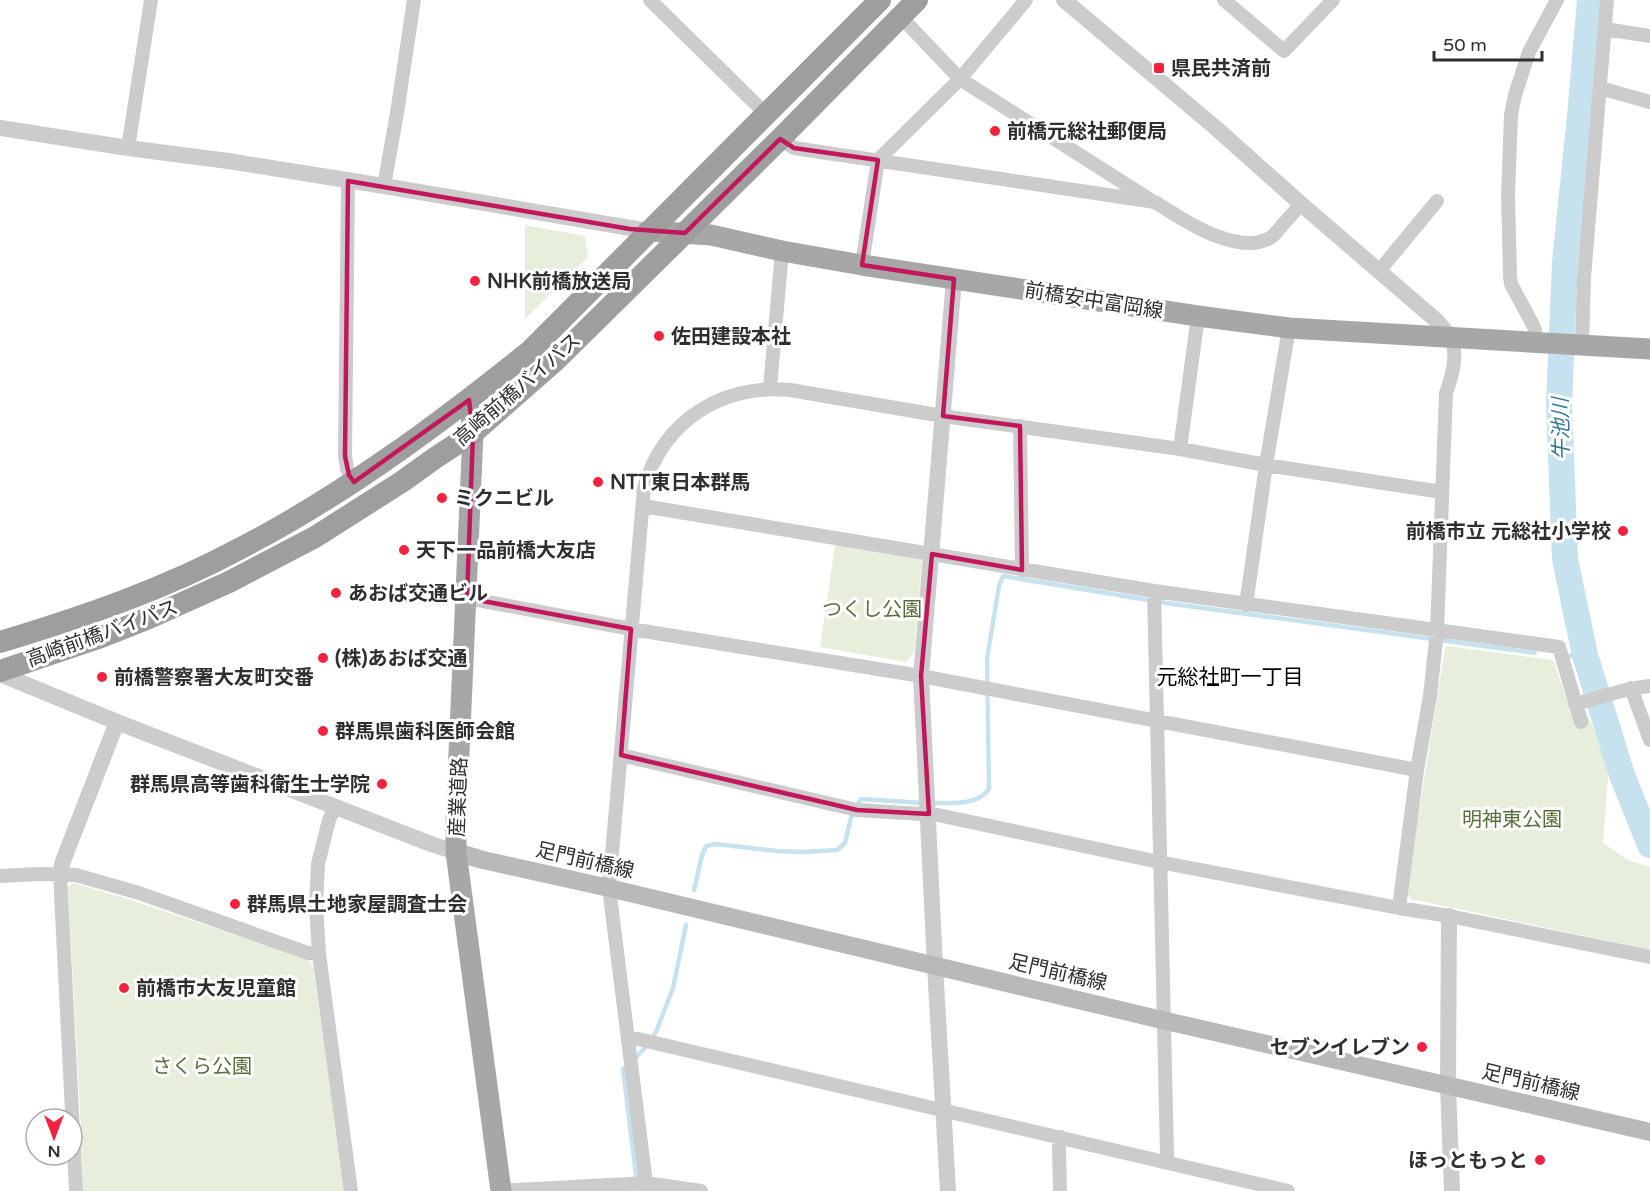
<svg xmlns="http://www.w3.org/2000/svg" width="1650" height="1191" font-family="'Varela Round','Noto Sans JP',sans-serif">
  <rect width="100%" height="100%" fill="#fff"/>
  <!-- green -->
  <path fill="#e7eedc" d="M 525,225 L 585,236 L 588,257 L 525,319 Z
    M 842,542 L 915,554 L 922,562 L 914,653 L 906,662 L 820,647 L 835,547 Z
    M 1447,646 L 1553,660 L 1572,715 L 1584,707 L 1609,764 L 1603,843 L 1628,860 L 1650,867 L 1650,950 L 1411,899 L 1406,892 L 1445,648 Z
    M 73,883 L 128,899 L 307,959 L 313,966 L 345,1190 L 343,1191 L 83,1191 L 80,1110 L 68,887 Z"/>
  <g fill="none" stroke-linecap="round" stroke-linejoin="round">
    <!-- stream -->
    <path stroke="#c6e2ef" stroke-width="4.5" d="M 1569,656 L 1585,655
      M 931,803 C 949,803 978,806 989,789 L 987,659 L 999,586 L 1003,576 L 1166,603 L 1535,653
      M 694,890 L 702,855 L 706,846 L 716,844 L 777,851 L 803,852 L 837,850 L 845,843 L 851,818 L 861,799 L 923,803
      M 634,1059 L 644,1049 L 656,1032 L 673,988 L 686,925
      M 628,1065 L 623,1069 L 638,1191"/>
    <!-- river -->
    <path stroke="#c6e2ef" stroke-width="26" d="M 1590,0 L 1580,116 L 1565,262 L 1559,403 L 1565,559 L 1585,655 L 1622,775 L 1650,845"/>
    <!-- minor -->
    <path stroke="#ccc" stroke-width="14" d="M 650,0 L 765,113
      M 1224,0 L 1284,51 L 1333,0
      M 901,17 L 960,79 L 1149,199
      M 1605,29 L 1650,36
      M 1600,88 L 1650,102
      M 780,139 L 794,148 L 1155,202 C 1183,220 1240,259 1273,236 L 1301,204
      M 128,148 L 151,0
      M 348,181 L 345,456 L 347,469 L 354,482
      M 384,186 L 397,113 L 414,0
      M 862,265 L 878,160 L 960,79 L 1026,0
      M 1379,271 L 1437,201
      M 1534,342 L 1535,330 L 1533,325 L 1511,284 L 1510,276 L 1508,195 L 1511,115 L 1515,95 L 1529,52 L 1557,0
      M 1582,345 L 1584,278 L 1607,0
      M 770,388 L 782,251
      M 1020,426 L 1022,570
      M 1180,449 L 1198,316
      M 643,506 L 1154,591 L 1559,647 L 1581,722
      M 1154,591 L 1167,1155 L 1165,1162
      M 467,598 L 631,629 L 921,676 L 1417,770
      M 1246,605 L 1266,465 L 1289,328
      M 1631,688 L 1650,740
      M 1575,704 C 1600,698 1625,688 1650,686
      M 621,755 L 857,810 L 938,815 L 1159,862 L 1399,908 L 1449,916 L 1650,957
      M 335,807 L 329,820 L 318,864 L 316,905 L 319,954 L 351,1191
      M 60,874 L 76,1191
      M 0,876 L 39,874 L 76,875 L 139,893 L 308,953 L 319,954
      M 1399,908 L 1417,770 L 1430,696 L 1437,631 L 1446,393 C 1452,376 1459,354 1450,337
      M 628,1039 L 638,1039 L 1288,1191
      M 500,1191 L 646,1183 L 701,1191
      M 647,1191 L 609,888 L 644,488 C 663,421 721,384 790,390 L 943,416 L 1180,449 L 1266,465 L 1442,492
      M 1060,1191 L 1059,1147 L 1061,1137"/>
    <!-- tertiary -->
    <path stroke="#ccc" stroke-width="16" d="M 1064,0 L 1217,129 L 1301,204 L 1437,321 L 1450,337
      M 0,128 L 128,148 L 228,161 L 384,186 L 648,231
      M 0,674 L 117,722 L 431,844 L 456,852
      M 60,874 L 63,861 L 117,722
      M 1449,916 L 1448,1086 L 1452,1191
      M 948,1191 L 935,966 L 921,676 L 954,279"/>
    <!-- secondary -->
    <path stroke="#b9b9b9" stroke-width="18" d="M 456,852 L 483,860 L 609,888 L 1162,1020 L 1650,1132"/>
    <!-- primary -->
    <path stroke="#a7a7a7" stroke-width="21" d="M 648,231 L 711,235 L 782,251 L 862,265 L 1198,316 L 1289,328 L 1650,349
      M 466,402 L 471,416 L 473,433 L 456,821 L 456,852 L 501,1191"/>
    <!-- trunk -->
    <path stroke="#9e9e9e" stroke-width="22" d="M 0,642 C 83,617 165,589 241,548 C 345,494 439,424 530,351 L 880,0
      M 0,671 L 101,637 L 149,618 L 229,582 L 315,537 L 403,481 L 435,458 L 473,433 L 556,360 L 780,139 L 917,0"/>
  </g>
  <!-- marked area -->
  <path fill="none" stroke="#c2185b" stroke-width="4.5" stroke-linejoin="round" d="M 780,139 L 794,148 L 878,160 L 862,265 L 954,279 L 943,416 L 1020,426 L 1022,570 L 932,554 L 921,676 L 929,814 L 857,810 L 621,755 L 631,629 L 467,598 L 473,433 L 469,400 L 354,482 L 349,475 L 345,456 L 348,181 L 630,229 L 685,233 Z"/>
  <!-- markers -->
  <g fill="#f5223f" stroke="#fff" stroke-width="2">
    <rect x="1153" y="62" width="12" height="12" rx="3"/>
    <circle cx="995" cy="131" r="6"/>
    <circle cx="475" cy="281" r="6"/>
    <circle cx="659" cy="336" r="6"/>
    <circle cx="598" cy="482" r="6"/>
    <circle cx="442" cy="498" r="6"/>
    <circle cx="1623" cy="531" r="6"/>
    <circle cx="404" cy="550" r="6"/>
    <circle cx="336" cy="593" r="6"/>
    <circle cx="323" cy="658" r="6"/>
    <circle cx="102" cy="677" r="6"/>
    <circle cx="323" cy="731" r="6"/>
    <circle cx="382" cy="784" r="6"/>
    <circle cx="235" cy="904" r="6"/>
    <circle cx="124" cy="988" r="6"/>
    <circle cx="1422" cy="1047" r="6"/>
    <circle cx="1540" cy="1160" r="6"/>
  </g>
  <g text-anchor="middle" stroke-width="6" stroke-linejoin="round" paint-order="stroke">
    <!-- poi labels -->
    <g font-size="20" font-weight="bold" fill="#2f2f2f" stroke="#fff" text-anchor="start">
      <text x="1171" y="75">県民共済前</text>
      <text x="1007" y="138">前橋元総社郵便局</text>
      <text x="487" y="288">NHK前橋放送局</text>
      <text x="671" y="343">佐田建設本社</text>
      <text x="610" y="489">NTT東日本群馬</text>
      <text x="454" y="505">ミクニビル</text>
      <text x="1611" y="538" text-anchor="end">前橋市立 元総社小学校</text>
      <text x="416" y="557">天下一品前橋大友店</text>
      <text x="348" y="600">あおば交通ビル</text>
      <text x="335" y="665">(株)あおば交通</text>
      <text x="114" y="684">前橋警察署大友町交番</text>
      <text x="335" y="738">群馬県歯科医師会館</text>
      <text x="370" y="791" text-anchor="end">群馬県高等歯科衛生士学院</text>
      <text x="247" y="911">群馬県土地家屋調査士会</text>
      <text x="136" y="995">前橋市大友児童館</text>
      <text x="1410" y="1054" text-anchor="end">セブンイレブン</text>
      <text x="1528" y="1167" text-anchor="end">ほっともっと</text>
    </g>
    <!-- street labels -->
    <g font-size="20" fill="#2f2f2f" stroke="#fff">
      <text transform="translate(1094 300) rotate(9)" y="7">前橋安中富岡線</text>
      <text transform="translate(517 389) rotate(-41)" y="7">高崎前橋バイパス</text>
      <text transform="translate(102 633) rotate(-20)" y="7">高崎前橋バイパス</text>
      <text transform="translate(458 797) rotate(-88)" y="7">産業道路</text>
      <text transform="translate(585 860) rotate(13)" y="7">足門前橋線</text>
      <text transform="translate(1058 972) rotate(13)" y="7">足門前橋線</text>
      <text transform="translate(1531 1082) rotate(13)" y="7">足門前橋線</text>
    </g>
    <!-- park labels -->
    <g font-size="20" fill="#566f38" stroke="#fff">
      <text x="872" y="616">つくし公園</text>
      <text x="1512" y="826">明神東公園</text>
      <text x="202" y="1073">さくら公園</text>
    </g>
    <!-- water labels -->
    <g font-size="21" font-style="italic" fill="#357999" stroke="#fff">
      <text transform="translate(1561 429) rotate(-91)" y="7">牛池川</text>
    </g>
    <!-- neighbourhood labels -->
    <g font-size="21" fill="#000" stroke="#fff">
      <text x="1230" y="684">元総社町一丁目</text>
    </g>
  </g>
  <!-- north arrow -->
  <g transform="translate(54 1137) rotate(180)"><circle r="28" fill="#ffffff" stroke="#acacac" stroke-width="1.5"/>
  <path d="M0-4.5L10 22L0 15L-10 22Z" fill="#f5223f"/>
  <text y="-9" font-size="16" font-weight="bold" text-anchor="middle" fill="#2f2f2f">N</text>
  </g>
  <!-- scale -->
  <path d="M1434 51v9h108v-9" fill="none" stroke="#2f2f2f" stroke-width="3"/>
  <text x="1443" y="51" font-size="18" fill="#2f2f2f" stroke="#ffffff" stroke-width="4.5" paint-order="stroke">50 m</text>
</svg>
